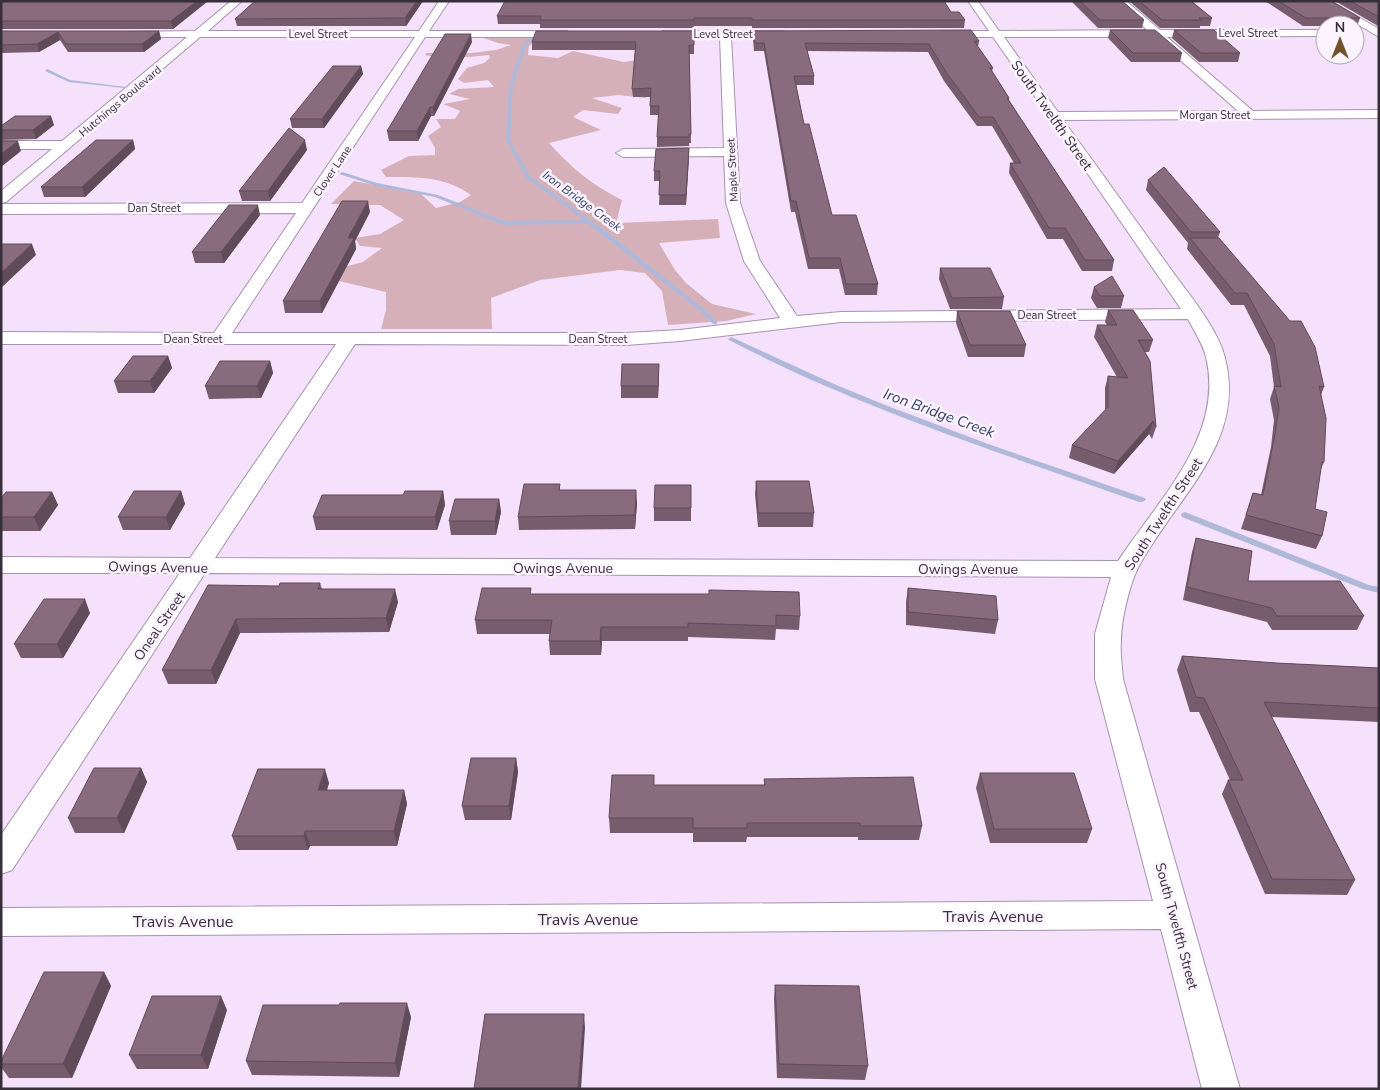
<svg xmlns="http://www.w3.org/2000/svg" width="1380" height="1090" font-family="'Nunito Sans',sans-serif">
  <rect width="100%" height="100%" fill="#f5e1fc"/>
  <!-- green -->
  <path fill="#d6b0b9" d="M 503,36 L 539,39 L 529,46 L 528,55 L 558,58 L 573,51 L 624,62 L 650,58 L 643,89 L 646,98 L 618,95 L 592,98 L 622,108 L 618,114 L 583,110 L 573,117 L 601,130 L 549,143 C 571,168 592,185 622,200 L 616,223 L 718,219 L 720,238 L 659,243 L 675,270 L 686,283 L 712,304 L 756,314 L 726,321 L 668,325 L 662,291 L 645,273 L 620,270 L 540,280 L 491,298 L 492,329 L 381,329 L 386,310 L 386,292 L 313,275 L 363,262 L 382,248 L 360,246 L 355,238 L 380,234 L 404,220 L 380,205 L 331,204 L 354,181 L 421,194 L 436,208 L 460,202 L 471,195 C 445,176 416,177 386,177 L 381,170 L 409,156 L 435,155 L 435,148 L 428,136 L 441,127 L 436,119 L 455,119 L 460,111 L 443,104 L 470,99 L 449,94 L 458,89 L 494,87 L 488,80 L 464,83 L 458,79 L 467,68 L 484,63 L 490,58 L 489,55 L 468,57 L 430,56 L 425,55 L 426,53 L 471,53 L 496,50 L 511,45 L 498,43 L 481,37 Z"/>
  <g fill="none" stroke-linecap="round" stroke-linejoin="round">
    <!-- stream -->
    <path fill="#afb8d8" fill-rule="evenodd" d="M 534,36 L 537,37 L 527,44 L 513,86 L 510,140 L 530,176 L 611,235 L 704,309 L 717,322 L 717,324 L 713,324 L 700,311 L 588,224 L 503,225 L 435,197 L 376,186 L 339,174 L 342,172 L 377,183 L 438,195 L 504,221 L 584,220 L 526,178 L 506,140 L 509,86 L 523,43 Z
      M 47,69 L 70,80 L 126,87 L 124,88 L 69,82 L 45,71 Z
      M 731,337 L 834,384 L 885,405 L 988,444 L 1145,498 L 1146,500 L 1142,502 L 1139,502 C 1035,465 930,431 828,387 C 795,373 762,357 729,340 L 728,339 Z
      M 1185,512 L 1369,585 L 1379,587 L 1379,593 L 1363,589 L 1182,517 L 1181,515 L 1182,513 Z"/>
    <!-- street casing -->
    <g stroke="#a693ad" stroke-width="2">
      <path id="street" d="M 231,1 L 242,1 L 208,31 L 419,31 L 439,1 L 449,1 L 429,31 L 567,31 L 572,34 L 567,37 L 425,37 L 232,333 L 626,333 L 680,330 L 780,318 L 744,261 L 726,203 L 724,156 L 623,157 L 616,153 L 623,149 L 724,148 L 720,37 L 659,36 L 658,34 L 663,31 L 784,31 L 789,34 L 784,37 L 731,37 L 740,203 L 760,261 L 797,316 L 841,312 L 1181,309 L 1050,119 L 1047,119 L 1047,114 L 993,37 L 940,37 L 935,34 L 940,31 L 989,31 L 968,1 L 978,1 L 999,31 L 1147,30 L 1115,1 L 1126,1 L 1160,30 L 1325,30 L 1325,36 L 1167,37 L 1253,111 L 1379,110 L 1379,118 L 1063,120 C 1099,169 1134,218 1170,268 C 1187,292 1218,328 1225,358 C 1247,444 1174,499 1138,568 C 1129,586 1121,621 1121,641 C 1120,654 1122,666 1123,679 L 1240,1089 L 1202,1089 L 1161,929 L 1,936 L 1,908 L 1153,901 L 1095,679 L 1095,634 L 1111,577 L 205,573 L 12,870 L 1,874 L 1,835 L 180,573 L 1,573 L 1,557 L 190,558 L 336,344 L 1,344 L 1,332 L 214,333 L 296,213 L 1,214 L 1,204 L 302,203 L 415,37 L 200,37 L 6,202 L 1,203 L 1,191 L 52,149 L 1,149 L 1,141 L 62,141 L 187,37 L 128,37 L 124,36 L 123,34 L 124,32 L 195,31 ZM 1004,37 L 1154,37 L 1238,111 L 1058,112 ZM 1188,319 C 1194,331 1203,344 1206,357 C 1225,436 1158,500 1118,561 L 215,558 L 355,344 L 626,345 L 680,341 L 841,322 Z
        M 1319,1 L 1331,1 L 1379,29 L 1379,37 Z"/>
    </g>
    <!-- street -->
    <use href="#street" fill="#fff" fill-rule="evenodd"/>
  </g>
  <!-- wall -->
  <path fill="#765c6c" d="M 1,1 L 208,1 L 173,29 L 1,29 Z
    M 255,1 L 423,1 L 406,26 L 237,26 L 235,19 Z
    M 1071,1 L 1122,1 L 1144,20 L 1142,28 L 1098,28 Z
    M 1129,1 L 1191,1 L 1212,18 L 1210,26 L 1200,26 L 1200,28 L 1160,28 Z
    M 1265,1 L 1331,1 L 1360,18 L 1357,26 L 1355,26 L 1355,25 L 1325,25 L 1325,26 L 1303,26 Z
    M 1335,1 L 1379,1 L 1379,26 L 1378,26 Z
    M 951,12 L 965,20 L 964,28 L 752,28 L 752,26 L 694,26 L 694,28 L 540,28 L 540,24 L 498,24 L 497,16 Z
    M 1110,30 L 1182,53 L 1180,62 L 1131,62 L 1108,38 Z
    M 1174,30 L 1240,53 L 1238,62 L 1199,62 L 1172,38 Z
    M 1,31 L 159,31 L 161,39 L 144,52 L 68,52 L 60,40 L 39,52 L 1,53 Z
    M 694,31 L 694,54 L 689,54 L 691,143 L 689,143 L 689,146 L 657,147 L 657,137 L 659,115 L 650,115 L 650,97 L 633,97 L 632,89 L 635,50 L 532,50 L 532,42 Z
    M 753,31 L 979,41 L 978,47 L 993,68 L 992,71 L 1009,98 L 1009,100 L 1114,260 L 1112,271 L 1082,271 L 1063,239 L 1047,239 L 1009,173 L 1010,163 L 1014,163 L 992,126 L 977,126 L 944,81 L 928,52 L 807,51 L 814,76 L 814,85 L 796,85 L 804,124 L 832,215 L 878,284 L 877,295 L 845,295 L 839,269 L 808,269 L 795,212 L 791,212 L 764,51 L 754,51 L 753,39 Z
    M 472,42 L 434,116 L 431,116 L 418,141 L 389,141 L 387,131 Z
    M 361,66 L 363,74 L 324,128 L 292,128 L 290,119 Z
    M 54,125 L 36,139 L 1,140 L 1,126 Z
    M 133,140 L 135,149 L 85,197 L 44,197 L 41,187 Z
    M 689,148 L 686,205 L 659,205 L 660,181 L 654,181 L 654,171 Z
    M 307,150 L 270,201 L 242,201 L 239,191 Z
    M 1148,180 L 1220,232 L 1218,238 L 1324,387 L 1321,395 L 1324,462 L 1320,471 L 1315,509 L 1322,536 L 1316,549 L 1241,529 L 1253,493 L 1261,495 L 1271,447 L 1274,420 L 1270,399 L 1274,387 L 1270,356 L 1244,305 L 1231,305 L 1187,249 L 1188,243 L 1146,190 Z
    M 370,212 L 355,241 L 356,249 L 322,313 L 285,313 L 283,301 Z
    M 260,215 L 224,263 L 195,263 L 192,252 Z
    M 940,268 L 1004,297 L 1002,309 L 950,309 L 939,279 Z
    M 1094,287 L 1124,296 L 1121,308 L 1097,308 L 1091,298 Z
    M 1108,310 L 1153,340 L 1149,352 L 1145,352 L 1156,427 L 1152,439 L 1149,434 L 1114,474 L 1069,458 L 1072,445 L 1105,411 L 1105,388 L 1108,376 L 1117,377 L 1094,337 L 1097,325 L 1107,325 L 1105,322 Z
    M 957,311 L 1026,345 L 1024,357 L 968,357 L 956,323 Z
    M 168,356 L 172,368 L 154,393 L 118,393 L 114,381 Z
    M 270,361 L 273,373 L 261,398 L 209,399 L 205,386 Z
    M 659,376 L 658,398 L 621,398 L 621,386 Z
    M 756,481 L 814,513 L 813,527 L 758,527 L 755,494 Z
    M 560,484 L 560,490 L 637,503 L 635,529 L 519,530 L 518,517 Z
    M 691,485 L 691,521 L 654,521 L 654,508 Z
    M 181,491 L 185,504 L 170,530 L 123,530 L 118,517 Z
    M 443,491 L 445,505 L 437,530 L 316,530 L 313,517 L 403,495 Z
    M 52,492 L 58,505 L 40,531 L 1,531 L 1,498 Z
    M 499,499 L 501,512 L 496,535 L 451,535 L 449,521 Z
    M 1196,538 L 1248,581 L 1364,616 L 1357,630 L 1272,630 L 1267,622 L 1183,600 L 1192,552 Z
    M 320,583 L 322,589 L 398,602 L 389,632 L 240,633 L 216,684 L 168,684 L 162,670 L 279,586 Z
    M 908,588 L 998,620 L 995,634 L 906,625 L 906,602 Z
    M 532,594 L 800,616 L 799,630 L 776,629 L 775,640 L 688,637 L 688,641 L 602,641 L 601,655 L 550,655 L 549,641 L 550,634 L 477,634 L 475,620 Z
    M 90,613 L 63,658 L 21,658 L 14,644 Z
    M 1182,656 L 1276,663 L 1379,668 L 1379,722 L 1272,717 L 1355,880 L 1347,895 L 1265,894 L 1222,794 L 1228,780 L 1230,780 L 1199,712 L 1190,712 L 1177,670 Z
    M 516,758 L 518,772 L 511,820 L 465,820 L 462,806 Z
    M 141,768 L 147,782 L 124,833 L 75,833 L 68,818 Z
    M 980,773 L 1092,829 L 1087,843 L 990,843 L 976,788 Z
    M 654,775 L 654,785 L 764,785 L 764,779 L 922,826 L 919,840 L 858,840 L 858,837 L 747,837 L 746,842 L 693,842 L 693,833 L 610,833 L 609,818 Z
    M 329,783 L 327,790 L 404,790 L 407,804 L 397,846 L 310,846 L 308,850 L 237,850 L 232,836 Z
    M 104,972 L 111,986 L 72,1078 L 9,1078 L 1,1067 L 1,1061 Z
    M 775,985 L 868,1066 L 865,1080 L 777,1078 L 774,999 Z
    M 227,1010 L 208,1069 L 137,1069 L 129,1055 Z
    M 411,1017 L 399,1077 L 252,1075 L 246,1061 Z"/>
  <!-- shaded-wall -->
  <path fill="#604b58" d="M 197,1 L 208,1 L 173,29 L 171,21 Z
    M 417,1 L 423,1 L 406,26 L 405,18 Z
    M 159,31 L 161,39 L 144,52 L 142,44 Z
    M 58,32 L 60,40 L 39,52 L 37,44 Z
    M 471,34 L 472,42 L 434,116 L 433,107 Z
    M 361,66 L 363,74 L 324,128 L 322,119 Z
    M 430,107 L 431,116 L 418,141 L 417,131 Z
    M 51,116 L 54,125 L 36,139 L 33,130 Z
    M 133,140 L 135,149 L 85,197 L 82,187 Z
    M 305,140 L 307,150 L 270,201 L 268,191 Z
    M 18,141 L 21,151 L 1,167 L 1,154 Z
    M 689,148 L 689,158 L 686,205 L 686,195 Z
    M 368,201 L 370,212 L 355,241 L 356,249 L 322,313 L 320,301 L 348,238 Z
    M 258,205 L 260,215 L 224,263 L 221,252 Z
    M 32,244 L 36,255 L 1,288 L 1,273 Z
    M 168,356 L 172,368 L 154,393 L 150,381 Z
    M 270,361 L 273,373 L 261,398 L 257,386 Z
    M 659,364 L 659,376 L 658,398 L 658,386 Z
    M 1153,421 L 1149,434 L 1114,474 L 1118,461 Z
    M 636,490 L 637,503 L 635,529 L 635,515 Z
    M 181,491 L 185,504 L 170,530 L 166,517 Z
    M 443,491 L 445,505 L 437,530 L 435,517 Z
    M 52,492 L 58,505 L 40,531 L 34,517 Z
    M 499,499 L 501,512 L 496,535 L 495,521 Z
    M 395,589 L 398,602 L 389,632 L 386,618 Z
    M 85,599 L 90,613 L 63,658 L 57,644 Z
    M 236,619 L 240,633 L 216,684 L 211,670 Z
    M 601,627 L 602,641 L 601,655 L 600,641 Z
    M 516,758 L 518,772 L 511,820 L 509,806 Z
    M 141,768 L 147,782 L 124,833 L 117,818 Z
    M 325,769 L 329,783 L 322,804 L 318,790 Z
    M 404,790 L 407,804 L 397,846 L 394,831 Z
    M 305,831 L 310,846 L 308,850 L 304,836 Z
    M 104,972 L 111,986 L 72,1078 L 63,1064 Z
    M 221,996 L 227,1010 L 208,1069 L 201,1055 Z
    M 407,1003 L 411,1017 L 399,1077 L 395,1063 Z
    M 584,1014 L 585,1028 L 581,1089 L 578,1089 Z"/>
  <!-- building -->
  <path fill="#896b7e" stroke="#604b58" d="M 1,1 L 197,1 L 171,21 L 1,21 Z
    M 255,1 L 417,1 L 405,18 L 235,19 Z
    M 505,1 L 944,1 L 951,12 L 959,12 L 965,20 L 752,20 L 752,18 L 694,18 L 694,20 L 540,20 L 541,16 L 497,16 Z
    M 1080,1 L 1122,1 L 1144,20 L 1100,20 Z
    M 1139,1 L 1191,1 L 1212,18 L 1199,18 L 1202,20 L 1162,20 Z
    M 1278,1 L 1331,1 L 1360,18 L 1306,18 Z
    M 1350,1 L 1379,1 L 1379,17 Z
    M 971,30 L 979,41 L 974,41 L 993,68 L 990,68 L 1009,98 L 1007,98 L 1114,260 L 1085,260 L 1065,228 L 1049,228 L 1010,163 L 1021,163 L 993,117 L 979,117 L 946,72 L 929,44 L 805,43 L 814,76 L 794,76 L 804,124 L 809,124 L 832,215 L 856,215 L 878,284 L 846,284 L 840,258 L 809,258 L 796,201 L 791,201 L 764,43 L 755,43 L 753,31 Z
    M 1110,30 L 1155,30 L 1182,53 L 1133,53 Z
    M 1174,30 L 1214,30 L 1240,53 L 1201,53 Z
    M 1,31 L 159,31 L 142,44 L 66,44 L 58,32 L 37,44 L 1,45 Z
    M 536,31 L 694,31 L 694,45 L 689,45 L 691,134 L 689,134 L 689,137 L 657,137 L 659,106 L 650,106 L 651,88 L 632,89 L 636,42 L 532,42 Z
    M 445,34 L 471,34 L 433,107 L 430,107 L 417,131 L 387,131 Z
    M 333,66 L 361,66 L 322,119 L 290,119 Z
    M 15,116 L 51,116 L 33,130 L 1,130 L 1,126 Z
    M 289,128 L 305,140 L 268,191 L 239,191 Z
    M 96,140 L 133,140 L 82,187 L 41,187 Z
    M 1,141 L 18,141 L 1,154 Z
    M 689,148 L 686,195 L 659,195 L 660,171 L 654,171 L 656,149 Z
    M 1164,167 L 1220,232 L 1191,232 L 1148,180 Z
    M 342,201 L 368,201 L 348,238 L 354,238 L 320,301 L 283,301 Z
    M 229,205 L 258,205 L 221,252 L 192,252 Z
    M 1190,238 L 1219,238 L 1290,321 L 1301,321 L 1315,347 L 1324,387 L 1319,386 L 1326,418 L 1324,462 L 1322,462 L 1315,509 L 1327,512 L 1322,536 L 1246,515 L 1253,493 L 1263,495 L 1275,434 L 1279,407 L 1274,386 L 1281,387 L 1274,344 L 1247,293 L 1235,293 Z
    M 1,244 L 32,244 L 1,273 Z
    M 940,268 L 990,268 L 1004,297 L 952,298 Z
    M 1112,276 L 1124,296 L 1100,296 L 1094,287 Z
    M 1108,310 L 1133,310 L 1153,340 L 1138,340 L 1150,361 L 1156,427 L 1153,421 L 1118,461 L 1072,445 L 1108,407 L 1108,376 L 1128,378 L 1097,325 L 1117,325 Z
    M 957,311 L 1010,311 L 1026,345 L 970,345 Z
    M 133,356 L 168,356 L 150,381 L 114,381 Z
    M 220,361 L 270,361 L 257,386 L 205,386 Z
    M 622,364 L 659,364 L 658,386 L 621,386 Z
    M 756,481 L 809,481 L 814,513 L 758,513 Z
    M 524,484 L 560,484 L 559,490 L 636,490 L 635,515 L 518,517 Z
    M 655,485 L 691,485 L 691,508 L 654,508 Z
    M 134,491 L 181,491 L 166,517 L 118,517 Z
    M 405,491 L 443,491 L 435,517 L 313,517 L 322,495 L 403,495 Z
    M 6,492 L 52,492 L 34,517 L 1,517 L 1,498 Z
    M 455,499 L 499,499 L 495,521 L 449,521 Z
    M 1196,538 L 1252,551 L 1248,581 L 1340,581 L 1364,616 L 1277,616 L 1272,608 L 1187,587 Z
    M 280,583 L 320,583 L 318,589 L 395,589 L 386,618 L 236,619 L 211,670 L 162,670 L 208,585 L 279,586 Z
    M 482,588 L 531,588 L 530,594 L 709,594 L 709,590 L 799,592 L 800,616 L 776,615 L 776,626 L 688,623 L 688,627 L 601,627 L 600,641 L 549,641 L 552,620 L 475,620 Z
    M 908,588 L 996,596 L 998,620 L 908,612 Z
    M 44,599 L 85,599 L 57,644 L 14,644 Z
    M 1182,656 L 1276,663 L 1379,668 L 1379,708 L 1264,702 L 1355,880 L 1272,879 L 1228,780 L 1243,780 L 1204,698 L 1196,697 Z
    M 471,758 L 516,758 L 509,806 L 462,806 Z
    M 94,768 L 141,768 L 117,818 L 68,818 Z
    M 258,769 L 325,769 L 318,790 L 404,790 L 394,831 L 305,831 L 304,836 L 232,836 Z
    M 980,773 L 1074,773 L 1092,829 L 994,829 Z
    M 612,775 L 654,775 L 654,785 L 765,785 L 764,779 L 913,777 L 922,826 L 860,826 L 860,823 L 747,823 L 747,828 L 693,828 L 693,818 L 609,818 Z
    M 44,972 L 104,972 L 63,1064 L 1,1064 L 1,1061 Z
    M 775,985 L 859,986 L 868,1066 L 779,1064 Z
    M 152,996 L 221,996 L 201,1055 L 129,1055 Z
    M 340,1003 L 407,1003 L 395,1063 L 246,1061 L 263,1005 L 339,1005 Z
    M 485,1014 L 584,1014 L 578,1089 L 474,1089 Z"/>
  <g text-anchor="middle" stroke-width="5" stroke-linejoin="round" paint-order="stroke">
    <!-- far-street labels -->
    <g font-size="11" fill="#372f3a" stroke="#fbf3fe">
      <text x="1248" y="37">Level Street</text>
      <text x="318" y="38">Level Street</text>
      <text x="723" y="38">Level Street</text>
      <text transform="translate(120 101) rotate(-40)" y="4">Hutchings Boulevard</text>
      <text x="1215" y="119">Morgan Street</text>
      <text transform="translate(732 170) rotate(-93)" y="4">Maple Street</text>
      <text transform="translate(332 171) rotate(-56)" y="4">Clover Lane</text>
      <text x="154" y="212">Dan Street</text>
      <text x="1047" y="319">Dean Street</text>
      <text x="193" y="343">Dean Street</text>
      <text x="598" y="343">Dean Street</text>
    </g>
    <!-- far-water labels -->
    <g font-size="12" font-style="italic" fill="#36416d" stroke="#fbf3fe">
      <text transform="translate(582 201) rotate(36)" y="4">Iron Bridge Creek</text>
    </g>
    <!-- street labels -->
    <g font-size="14" fill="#372f3a" stroke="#fbf3fe">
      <text transform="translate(1052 115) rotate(55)" y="5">South Twelfth Street</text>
      <text transform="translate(1163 514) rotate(-57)" y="5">South Twelfth Street</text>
      <text transform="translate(158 567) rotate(1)" y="5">Owings Avenue</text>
      <text x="563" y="573">Owings Avenue</text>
      <text x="968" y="574">Owings Avenue</text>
      <text transform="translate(159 626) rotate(-56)" y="5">Oneal Street</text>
      <text transform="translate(1177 926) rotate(75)" y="5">South Twelfth Street</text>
    </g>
    <!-- water labels -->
    <g font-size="15" font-style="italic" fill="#36416d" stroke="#fbf3fe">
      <text transform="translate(939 413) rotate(20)" y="5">Iron Bridge Creek</text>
    </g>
    <!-- near-street labels -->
    <g font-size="16" fill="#372f3a" stroke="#fbf3fe">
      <text x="993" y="922">Travis Avenue</text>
      <text x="588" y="925">Travis Avenue</text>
      <text x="183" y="927">Travis Avenue</text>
    </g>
  </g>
  <!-- border -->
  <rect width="1380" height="1090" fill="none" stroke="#372f3a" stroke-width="5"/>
  <!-- north arrow -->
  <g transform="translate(1340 40)"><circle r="24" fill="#fbf3fe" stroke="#ada5b0"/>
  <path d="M0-4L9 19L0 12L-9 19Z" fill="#725128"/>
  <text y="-8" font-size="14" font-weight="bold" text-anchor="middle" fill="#372f3a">N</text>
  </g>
</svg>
